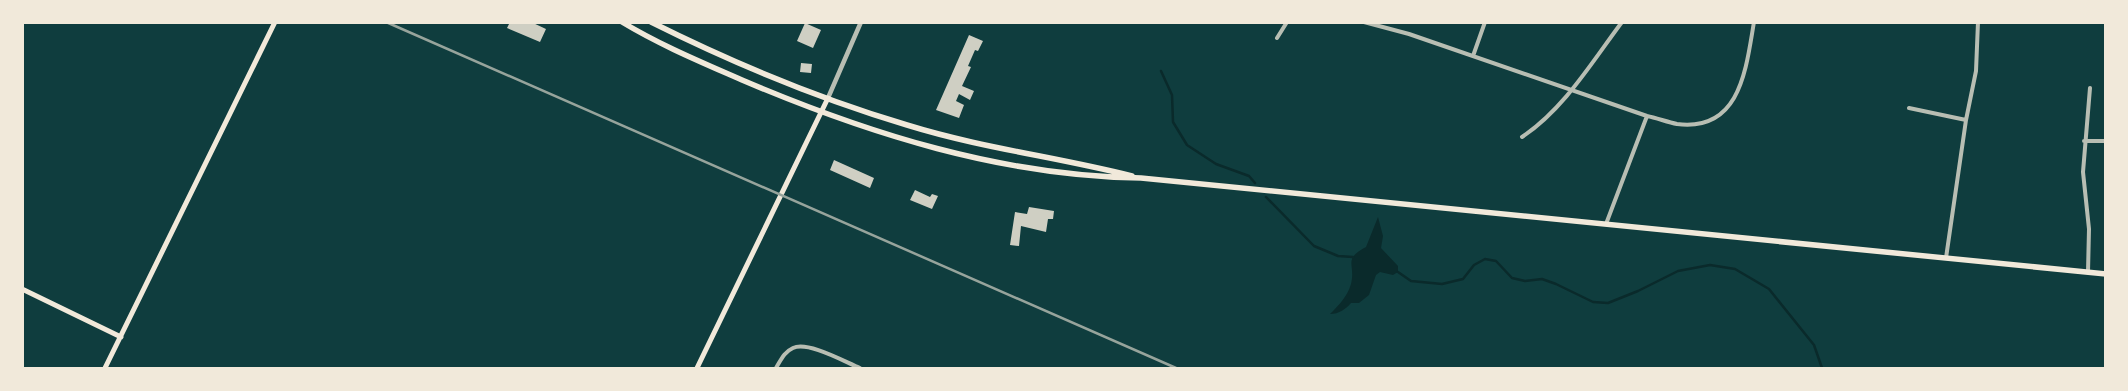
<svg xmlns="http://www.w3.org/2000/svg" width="2128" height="391" font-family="Karla,sans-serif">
  <rect width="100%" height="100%" fill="#0f3d3e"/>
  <!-- water -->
  <path fill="#0a2a2b" d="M 1378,217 L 1383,236 L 1381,248 L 1398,266 L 1398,272 L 1393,275 L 1380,272 L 1376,275 L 1369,295 L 1359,303 L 1351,303 C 1346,309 1339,314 1330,314 C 1339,305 1347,297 1351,284 C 1356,263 1342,260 1366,247 Z"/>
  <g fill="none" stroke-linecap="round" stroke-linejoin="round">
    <!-- stream -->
    <path stroke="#0a2a2b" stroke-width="2.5" d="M 1161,71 L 1172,95 L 1173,122 L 1187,145 L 1216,164 L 1249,176 L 1255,183
      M 1266,197 L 1314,246 L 1338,256 L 1353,257
      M 1398,272 L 1411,281 L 1442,284 L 1463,279 L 1474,265 L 1485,259 L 1496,261 L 1512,278 L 1525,281 L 1542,279 L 1556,284 L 1593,302 L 1608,303 L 1638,291 L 1678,271 L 1710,265 L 1735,269 L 1769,289 L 1814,345 L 1822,368"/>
  </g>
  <!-- building -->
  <path fill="#cfcfc3" d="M 510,22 L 531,22 L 546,29 L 540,42 L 507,28 Z
    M 805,23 L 821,30 L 813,48 L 797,41 Z
    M 969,35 L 983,41 L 978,51 L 975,50 L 968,66 L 971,67 L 962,86 L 974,91 L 970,100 L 959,94 L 956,101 L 964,105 L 959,118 L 936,110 Z
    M 801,63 L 812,64 L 811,73 L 800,72 Z
    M 834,160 L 874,178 L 870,188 L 830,170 Z
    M 915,190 L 930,197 L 932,194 L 938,196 L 932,209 L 910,200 Z
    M 1029,207 L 1054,211 L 1053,219 L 1048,219 L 1046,232 L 1021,226 L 1019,246 L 1010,245 L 1015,212 L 1027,214 Z"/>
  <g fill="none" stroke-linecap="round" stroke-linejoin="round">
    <!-- minor -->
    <path stroke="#b8beb3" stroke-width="4" d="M 1364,22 L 1409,34 L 1647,116 C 1657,118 1667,122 1677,124 C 1741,132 1746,68 1754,22
      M 1277,38 L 1287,22
      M 1473,56 L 1485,22
      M 1909,108 L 1966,120
      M 1522,137 C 1564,109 1592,62 1622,22
      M 2084,141 L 2106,141
      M 1606,224 L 1647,116
      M 1946,258 L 1966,120 L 1976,71 L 1978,22
      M 2088,272 L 2089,229 L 2083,172 L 2090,88
      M 776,368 C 781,360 784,352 793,348 C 808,341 845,362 860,368"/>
    <!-- tertiary -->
    <path stroke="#b8beb3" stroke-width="4.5" d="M 828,98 L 861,22"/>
    <!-- secondary -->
    <path stroke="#f1e9da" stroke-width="5" d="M 22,289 L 121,337
      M 105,368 L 275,22
      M 697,368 L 828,98"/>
    <!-- primary -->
    <path stroke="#f1e9da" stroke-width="5.5" d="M 622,22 C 660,45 701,62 742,80 C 869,134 1002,176 1141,178 L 2106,274
      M 651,22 C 733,63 820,99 907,125 C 981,148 1057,157 1132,176"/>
    <!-- rail -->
    <path stroke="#97a49c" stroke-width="2.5" d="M 386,22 L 1176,368"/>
  </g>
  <!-- border -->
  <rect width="2128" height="391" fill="none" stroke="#f1e9da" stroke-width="48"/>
</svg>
